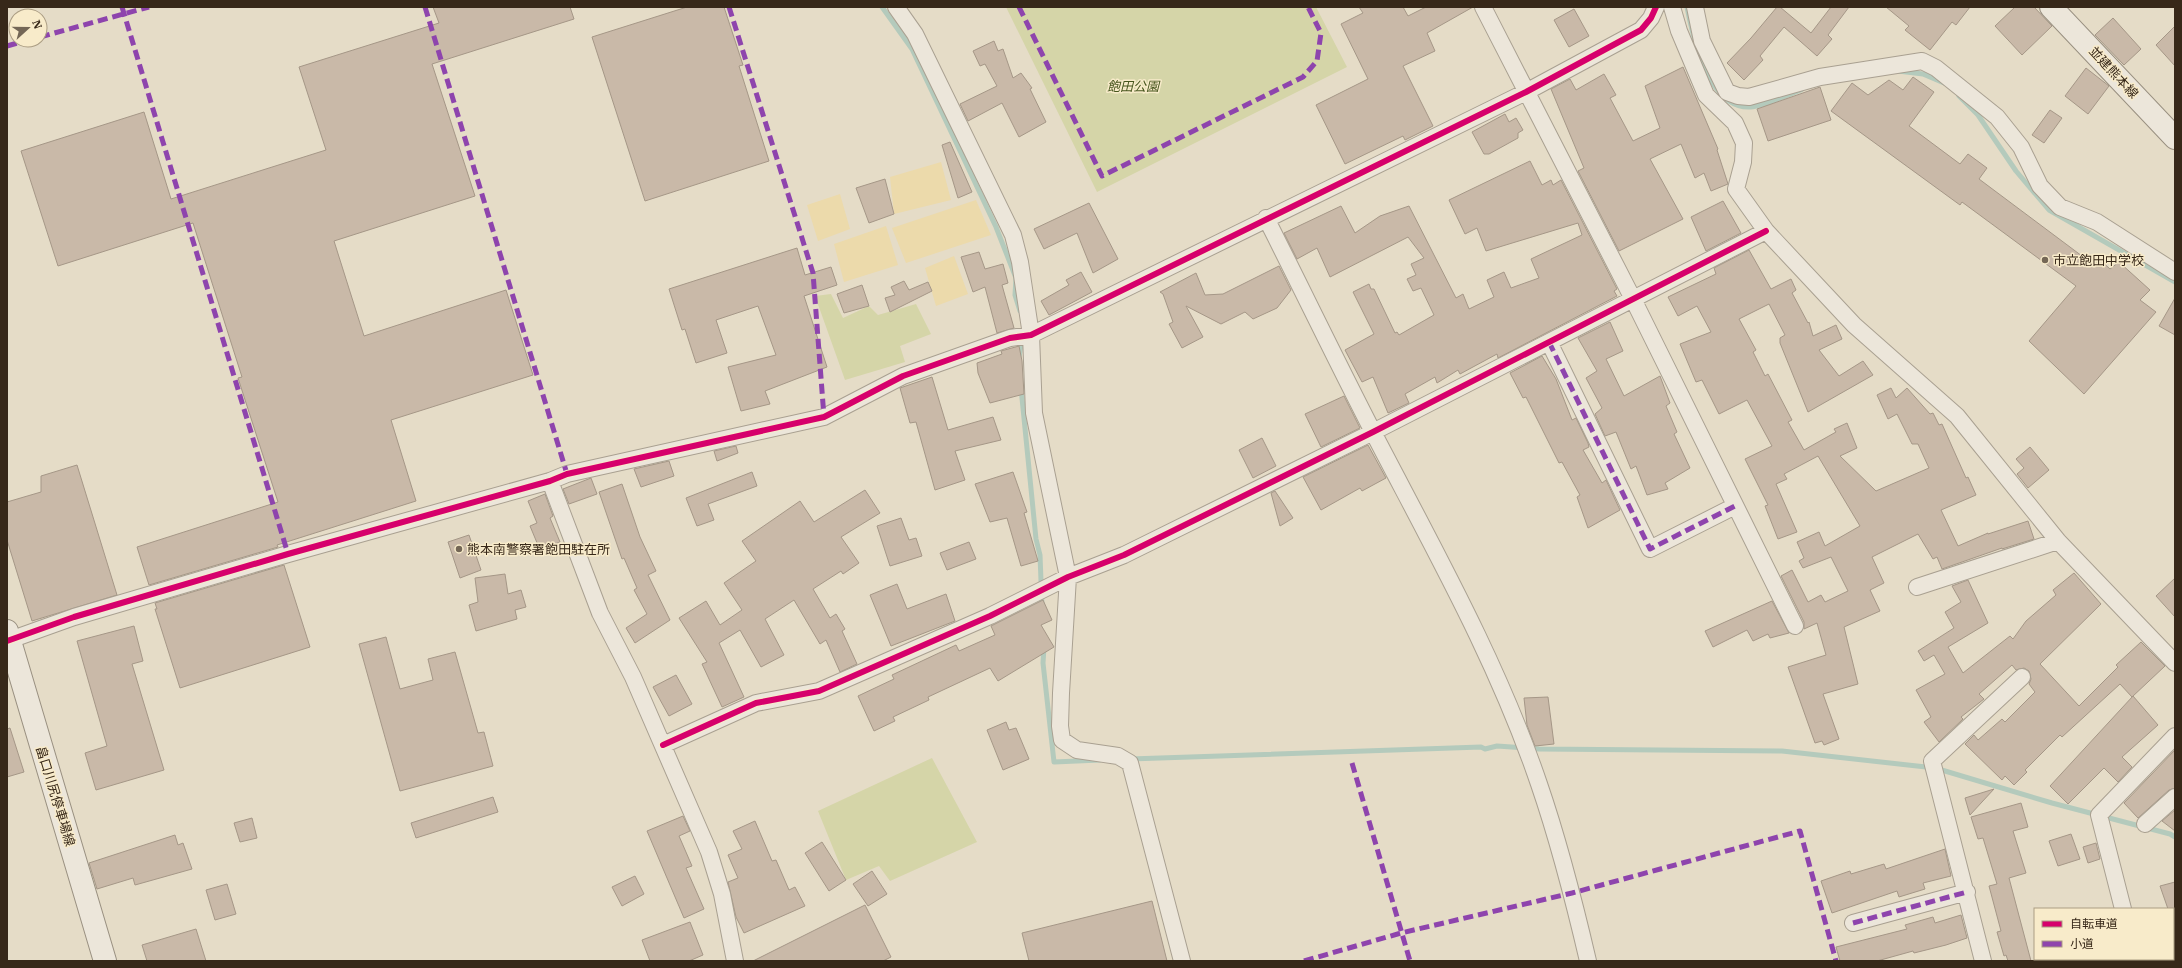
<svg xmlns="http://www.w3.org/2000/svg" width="2182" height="968" font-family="'IBM Plex Serif','Noto Sans JP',serif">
  <rect width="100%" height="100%" fill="#e5dcc7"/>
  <!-- green -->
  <path fill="#d5d5a8" d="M 1006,7 L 1316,7 L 1347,67 L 1097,192 Z
    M 831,294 L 843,318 L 869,306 L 878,315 L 916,304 L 931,334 L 900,346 L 905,362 L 845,380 L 815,296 Z
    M 932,758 L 977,842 L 890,881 L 879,866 L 846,880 L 818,811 Z"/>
  <!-- sand -->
  <path fill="#ecdaab" d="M 941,162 L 951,200 L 894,214 L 890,177 Z
    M 840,194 L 850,229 L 818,241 L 807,205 Z
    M 976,200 L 991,235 L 906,263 L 892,228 Z
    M 886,226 L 898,265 L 844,282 L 834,244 Z
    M 954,256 L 968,294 L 936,306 L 925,268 Z"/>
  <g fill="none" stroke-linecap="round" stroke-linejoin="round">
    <!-- stream -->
    <path stroke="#b4cabc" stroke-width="5" d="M 882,7 L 912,49 L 996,227 L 1016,278 L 1015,295 L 1020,311
      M 1687,7 C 1693,38 1709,110 1751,107 C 1763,106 1788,95 1801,90
      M 1898,71 L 1923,74 L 1944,83
      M 1959,96 L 1978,115 L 2016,171 L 2049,210 L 2175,282
      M 1019,357 L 1022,339
      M 1021,388 L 1036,539 L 1040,555 L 1042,607
      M 1044,647 L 1043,663 L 1054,762 L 1100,760
      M 1130,759 L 1481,747 L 1485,749 L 1497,746 L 1539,749 L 1782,751 L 1935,768 L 2052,803 L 2170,834 L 2175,837"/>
  </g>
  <!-- building -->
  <path fill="#c9b9a8" stroke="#a59787" d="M 433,7 L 570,7 L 574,19 L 432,64 L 475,196 L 334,241 L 364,336 L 506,290 L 533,375 L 391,420 L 416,501 L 277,545 L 278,547 L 149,585 L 137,547 L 278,502 L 238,378 L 242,377 L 193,223 L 58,266 L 21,151 L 144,112 L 171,199 L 326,150 L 299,67 L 439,23 Z
    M 687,7 L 724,7 L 743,65 L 739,66 L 769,161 L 645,201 L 592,37 Z
    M 1359,7 L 1403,7 L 1408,16 L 1426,7 L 1473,7 L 1427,33 L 1435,51 L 1403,66 L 1433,126 L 1405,140 L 1403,136 L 1345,164 L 1316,105 L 1368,79 L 1341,24 L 1363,13 Z
    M 1777,7 L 1780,7 L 1811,33 L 1831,7 L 1849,7 L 1828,35 L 1832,39 L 1817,56 L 1784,27 L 1760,56 L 1763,60 L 1744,80 L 1727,63 L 1751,38 Z
    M 1886,7 L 1970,7 L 1956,25 L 1952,22 L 1930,50 L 1905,30 L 1909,26 Z
    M 2015,7 L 2034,7 L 2052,26 L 2022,55 L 1995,26 Z
    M 1574,9 L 1589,36 L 1569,47 L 1554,20 Z
    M 2113,18 L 2141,49 L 2124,65 L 2095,35 Z
    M 2175,26 L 2175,66 L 2156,45 Z
    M 994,41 L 998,51 L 1003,49 L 1013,78 L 1021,73 L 1032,88 L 1030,89 L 1046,122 L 1019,137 L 1002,103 L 968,121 L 960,104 L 997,86 L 985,64 L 980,66 L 973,51 Z
    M 1683,67 L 1718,149 L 1717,150 L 1728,184 L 1711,191 L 1704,173 L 1695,178 L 1681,144 L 1650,159 L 1683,219 L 1619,251 L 1578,171 L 1584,168 L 1551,89 L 1570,79 L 1576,90 L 1604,74 L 1616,95 L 1610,98 L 1633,141 L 1660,128 L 1645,86 Z
    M 2086,68 L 2109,86 L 2088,114 L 2065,96 Z
    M 1913,77 L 1934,92 L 1909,126 L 1960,164 L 1968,154 L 1987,168 L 1979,179 L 2094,265 L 2099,259 L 2110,269 L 2119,262 L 2150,290 L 2140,300 L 2156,312 L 2084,394 L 2029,341 L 2076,286 L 1962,202 L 1960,205 L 1831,111 L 1852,83 L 1868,95 L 1889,80 L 1903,90 Z
    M 1820,87 L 1831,120 L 1768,141 L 1757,109 Z
    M 2050,110 L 2062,118 L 2044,143 L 2032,135 Z
    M 1505,114 L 1509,122 L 1516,118 L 1523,130 L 1518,133 L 1518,138 L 1489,154 L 1484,154 L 1472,132 Z
    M 950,142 L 972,192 L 958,198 L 942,145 Z
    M 1530,161 L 1542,185 L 1551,180 L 1553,185 L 1561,180 L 1617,289 L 1614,291 L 1617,296 L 1498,358 L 1497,354 L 1460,374 L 1458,370 L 1437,383 L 1435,377 L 1405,394 L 1409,403 L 1388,413 L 1373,377 L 1362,382 L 1345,350 L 1374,334 L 1353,292 L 1369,284 L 1371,289 L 1374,289 L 1395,333 L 1397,332 L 1399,335 L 1434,315 L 1421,288 L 1413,291 L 1407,279 L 1416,275 L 1411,264 L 1424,258 L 1408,237 L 1330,277 L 1317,248 L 1297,259 L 1284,233 L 1341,206 L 1355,233 L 1380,216 L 1409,206 L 1456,298 L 1463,294 L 1469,309 L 1494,297 L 1487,280 L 1504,272 L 1511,288 L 1539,278 L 1531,259 L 1582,235 L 1578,223 L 1486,251 L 1477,228 L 1465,234 L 1449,200 Z
    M 885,179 L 894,214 L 869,223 L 856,188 Z
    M 1723,201 L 1741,233 L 1706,251 L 1691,217 Z
    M 1089,203 L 1118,259 L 1093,273 L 1077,233 L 1044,249 L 1034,229 Z
    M 797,248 L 805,275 L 831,267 L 837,285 L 804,296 L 827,367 L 765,391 L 770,404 L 741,411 L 728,367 L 776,355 L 758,306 L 716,320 L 727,353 L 696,363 L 685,329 L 682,330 L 669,289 Z
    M 1749,250 L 1771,289 L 1791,279 L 1796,290 L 1792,293 L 1808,323 L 1809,322 L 1813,336 L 1836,325 L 1842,339 L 1819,350 L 1839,376 L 1863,361 L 1873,375 L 1808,412 L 1780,343 L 1780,338 L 1785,335 L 1769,304 L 1739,319 L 1756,350 L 1753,352 L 1765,376 L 1768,374 L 1792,420 L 1788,422 L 1804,450 L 1836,432 L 1834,429 L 1847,423 L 1857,448 L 1840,456 L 1876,491 L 1929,468 L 1918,444 L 1912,444 L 1897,414 L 1888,419 L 1877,395 L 1891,388 L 1896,398 L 1907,388 L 1930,414 L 1933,413 L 1939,425 L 1942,424 L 1966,478 L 1968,477 L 1976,495 L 1941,510 L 1958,546 L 1988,533 L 1988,534 L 2028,521 L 2034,539 L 2002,549 L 2002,548 L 1942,569 L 1937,557 L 1933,559 L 1918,534 L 1872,557 L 1884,583 L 1870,590 L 1880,611 L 1844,627 L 1858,684 L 1823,694 L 1839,739 L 1824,745 L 1822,741 L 1815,743 L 1788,667 L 1826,655 L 1817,623 L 1804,629 L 1804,622 L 1781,576 L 1792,570 L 1808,602 L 1821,595 L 1825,602 L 1848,591 L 1831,557 L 1803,568 L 1799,561 L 1804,558 L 1797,542 L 1819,532 L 1825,546 L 1860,526 L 1818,456 L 1784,474 L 1787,479 L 1776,484 L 1797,532 L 1778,539 L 1765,506 L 1768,505 L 1745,459 L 1772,446 L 1747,400 L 1719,414 L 1702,380 L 1696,382 L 1680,344 L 1711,332 L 1697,306 L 1678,316 L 1668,297 L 1716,274 L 1714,268 Z
    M 979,252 L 985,269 L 1003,264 L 1008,283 L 1002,285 L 1014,328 L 997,333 L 985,287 L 973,292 L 961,257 Z
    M 1279,266 L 1291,290 L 1277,308 L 1253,319 L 1245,312 L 1221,324 L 1186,306 L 1203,337 L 1182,348 L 1169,324 L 1173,322 L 1163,294 L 1160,292 L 1196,273 L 1205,295 L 1223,294 Z
    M 1081,272 L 1092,292 L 1049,315 L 1041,301 L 1069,285 L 1066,280 Z
    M 904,281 L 909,290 L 928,282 L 932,291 L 890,312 L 885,298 L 895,295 L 891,287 Z
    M 862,285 L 869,306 L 844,313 L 837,294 Z
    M 2175,298 L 2175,335 L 2159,326 Z
    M 1610,322 L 1623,351 L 1606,359 L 1624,396 L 1660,376 L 1670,403 L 1666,406 L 1677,432 L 1674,434 L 1690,468 L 1665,483 L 1668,489 L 1647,495 L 1636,466 L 1631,469 L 1616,432 L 1605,436 L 1595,414 L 1602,408 L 1586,378 L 1597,371 L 1578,338 Z
    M 1019,346 L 1022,361 L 1024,394 L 990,403 L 978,373 L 977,363 L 1002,354 L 1001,351 Z
    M 1542,356 L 1556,379 L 1572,420 L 1576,418 L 1588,443 L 1589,447 L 1583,450 L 1602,483 L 1606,480 L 1620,510 L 1588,528 L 1577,497 L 1580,495 L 1562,462 L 1559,463 L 1526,397 L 1523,398 L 1510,373 Z
    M 932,377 L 948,430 L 993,417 L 1001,440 L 955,451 L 965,480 L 935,490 L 916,422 L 910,423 L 900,388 Z
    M 1344,396 L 1360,428 L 1321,447 L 1305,414 Z
    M 1262,438 L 1276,466 L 1253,478 L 1239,450 Z
    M 1368,445 L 1386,478 L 1362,491 L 1360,488 L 1321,510 L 1303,477 Z
    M 736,446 L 738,453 L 717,461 L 714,451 Z
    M 2030,447 L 2049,470 L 2028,488 L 2017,474 L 2024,468 L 2016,459 Z
    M 669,461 L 674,476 L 641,487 L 634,469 Z
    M 77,465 L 117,595 L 32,621 L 7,540 L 7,502 L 41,492 L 41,476 Z
    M 752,472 L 757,486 L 708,504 L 714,520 L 697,526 L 686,498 Z
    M 1013,472 L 1027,512 L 1024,513 L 1038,561 L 1021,566 L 1007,518 L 990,522 L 975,484 Z
    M 591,478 L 597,494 L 569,504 L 563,489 Z
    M 622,484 L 640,537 L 656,571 L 648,575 L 670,620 L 635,643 L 626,628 L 647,614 L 634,590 L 637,588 L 624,558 L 622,559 L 599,492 Z
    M 865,490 L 880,513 L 841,537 L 859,563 L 843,574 L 841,571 L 813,589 L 830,618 L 836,614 L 845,629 L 842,631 L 857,664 L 840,672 L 826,640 L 820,644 L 794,600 L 765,619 L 784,655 L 761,667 L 740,630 L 719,643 L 744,697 L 722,707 L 702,664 L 707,662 L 679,618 L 706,601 L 720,625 L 742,610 L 724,583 L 756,561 L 742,541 L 800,501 L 814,522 Z
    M 1275,491 L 1293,518 L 1280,526 L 1271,493 Z
    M 545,494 L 553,516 L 550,518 L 560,542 L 540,550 L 530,526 L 537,523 L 528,501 Z
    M 901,518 L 909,540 L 916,538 L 922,556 L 890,566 L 877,526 Z
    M 469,535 L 481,570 L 460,578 L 448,542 Z
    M 969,542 L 976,559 L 947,570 L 940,553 Z
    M 284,565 L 310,647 L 180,688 L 155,609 L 157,609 L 155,603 Z
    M 2074,573 L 2101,604 L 2040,664 L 2079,706 L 2118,667 L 2116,665 L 2141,642 L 2165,666 L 2132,697 L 2120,684 L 2062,737 L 2060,735 L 2025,770 L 2027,772 L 2014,785 L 2005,776 L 2002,780 L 1965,744 L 1974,735 L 1978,740 L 2002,719 L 2005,722 L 2035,692 L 2029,684 L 2031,679 L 2029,671 L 2024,668 L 2016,670 L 2012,665 L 1979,694 L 1984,699 L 1961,717 L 1963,719 L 1939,742 L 1924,722 L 1931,717 L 1916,690 L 1945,674 L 1934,655 L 1924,661 L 1918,651 L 1954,628 L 1945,612 L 1961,602 L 1952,586 L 1968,580 L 1988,623 L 1948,647 L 1963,673 L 2010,636 L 2013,639 L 2026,621 L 2056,595 L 2053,590 Z
    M 505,574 L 508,594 L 521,590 L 526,607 L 515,610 L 517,619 L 476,631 L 469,605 L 478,602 L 475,578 Z
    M 2175,578 L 2175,617 L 2156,596 Z
    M 897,584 L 907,609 L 946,594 L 955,621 L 891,646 L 870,595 Z
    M 1043,600 L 1052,620 L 1041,625 L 1054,647 L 998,681 L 990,668 L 928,697 L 929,700 L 893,717 L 895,721 L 874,731 L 858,696 L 894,679 L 892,675 L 956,645 L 959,651 L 995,635 L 991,626 Z
    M 1772,601 L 1789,633 L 1770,638 L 1768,634 L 1753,641 L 1747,630 L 1713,647 L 1705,631 Z
    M 134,626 L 143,661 L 132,664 L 164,770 L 96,790 L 85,753 L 107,746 L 77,641 Z
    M 386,637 L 400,689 L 433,680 L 428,659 L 455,652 L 478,733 L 484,732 L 493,766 L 400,791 L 359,644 Z
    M 676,675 L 692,704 L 669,716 L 653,687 Z
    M 2133,696 L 2158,725 L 2122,757 L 2132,767 L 2118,782 L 2104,768 L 2068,804 L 2050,786 Z
    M 1548,697 L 1554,744 L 1535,746 L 1527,725 L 1524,698 Z
    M 1006,722 L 1009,730 L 1016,728 L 1029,759 L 1003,770 L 987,730 Z
    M 10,728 L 24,772 L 7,777 L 7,729 Z
    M 2175,750 L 2175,788 L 2169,790 L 2138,818 L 2124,803 Z
    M 1994,789 L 1970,815 L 1965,798 Z
    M 493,797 L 498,812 L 416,838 L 411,823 Z
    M 2021,803 L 2028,827 L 2013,831 L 2026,873 L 2009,878 L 2031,961 L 2008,961 L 2006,955 L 2004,956 L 1997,932 L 2001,931 L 1989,886 L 1997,884 L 1983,838 L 1978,839 L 1971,817 Z
    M 2175,810 L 2175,831 L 2162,821 Z
    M 683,816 L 690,831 L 679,836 L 692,866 L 686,868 L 704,909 L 684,918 L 647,831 Z
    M 252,818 L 257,838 L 240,842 L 234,823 Z
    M 755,821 L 772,861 L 776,860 L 789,890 L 795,887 L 805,906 L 744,933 L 736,917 L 728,882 L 738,878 L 728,855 L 742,849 L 733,831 Z
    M 2071,834 L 2080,859 L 2058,866 L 2049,841 Z
    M 175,835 L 178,845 L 183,843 L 192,869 L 135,885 L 133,878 L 97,889 L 89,863 Z
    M 822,842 L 846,880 L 829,891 L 805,853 Z
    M 2096,843 L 2100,859 L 2088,863 L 2083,847 Z
    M 1945,849 L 1951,876 L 1923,883 L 1925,889 L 1899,897 L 1897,891 L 1832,913 L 1821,881 L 1850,871 L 1851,874 L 1884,864 L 1886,869 Z
    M 872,871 L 887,894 L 868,906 L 853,884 Z
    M 635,876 L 644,894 L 622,906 L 612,887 Z
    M 2175,882 L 2175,923 L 2173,923 L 2173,909 L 2168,909 L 2160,886 Z
    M 227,884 L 236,914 L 215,920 L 206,890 Z
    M 1152,901 L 1167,961 L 1029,961 L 1022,933 Z
    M 865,905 L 891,957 L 883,961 L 753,961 Z
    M 1961,915 L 1967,938 L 1946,945 L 1914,953 L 1913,951 L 1877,961 L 1840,961 L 1836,947 L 1907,929 L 1905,925 L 1933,917 L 1935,923 Z
    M 690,922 L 703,955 L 689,961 L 650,961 L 642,940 Z
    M 196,929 L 206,961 L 147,961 L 142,945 Z"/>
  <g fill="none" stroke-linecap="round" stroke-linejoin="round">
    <!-- minor casing -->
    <g stroke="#a9a091" stroke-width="18">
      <path id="minor" d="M 896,7 L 915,34 L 1013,235 L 1020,262 L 1031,335 L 1034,413 L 1068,577 L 1061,693 L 1060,726 L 1062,740 L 1077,750 L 1118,756 L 1130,763 L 1182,961
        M 1483,7 L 1633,299 L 1795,626
        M 1672,7 L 1679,31 L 1706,95 L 1735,123 L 1744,143 L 1743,162 L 1736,189 L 1766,231 L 1854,325 L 1957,416 L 2058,541 L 2175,663
        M 1695,7 L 1702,41 L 1727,92 L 1738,96 L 1749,97 L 1820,77 L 1922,61 L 1936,68 L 1997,117 L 2021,147 L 2040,186 L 2060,207 L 2097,222 L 2175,272
        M 1266,218 C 1306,297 1344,377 1385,455 C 1441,562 1500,669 1539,784 C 1559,842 1574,901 1588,961
        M 1549,342 L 1650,549 L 1735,506
        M 550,481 L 600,613 L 633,677 L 709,852 L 722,894 L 735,961
        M 1917,587 L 2058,541
        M 7,641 L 74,617 L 288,554 L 550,481 L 567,474 L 824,417 L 903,376 L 1010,338 L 1031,335 L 1526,92 L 1641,30 L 1651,18 L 1656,7
        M 663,745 L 756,703 L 819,691 L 990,616 L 1068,577 L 1124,555 L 1373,432 L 1766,231
        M 2145,824 L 2175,797
        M 2123,909 L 2099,815 L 2175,736
        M 1853,923 L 1967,892
        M 2136,959 L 2136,961
        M 1983,961 L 1932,761 L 2022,677"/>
    </g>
    <!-- secondary casing -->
    <g stroke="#999081" stroke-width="24">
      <path id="secondary" d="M 2051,7 L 2175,138
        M 7,631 L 105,961"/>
    </g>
    <!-- minor -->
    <use href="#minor" stroke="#ece6da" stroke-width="16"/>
    <!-- secondary -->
    <use href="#secondary" stroke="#ece6da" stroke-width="22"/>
    <!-- quiet -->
    <path stroke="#8e44ad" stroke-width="5" stroke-dasharray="10 5" stroke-linecap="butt" d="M 122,7 L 288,554
      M 425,7 L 567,474
      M 729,7 L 813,273 L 824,417
      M 1019,7 L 1102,176 L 1303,77 L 1317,61 L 1321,33 L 1308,7
      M 40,37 L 149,7
      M 7,46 L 28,40
      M 1549,342 L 1650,549 L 1735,506
      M 1352,763 L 1410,961
      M 1853,923 L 1967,892
      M 1304,961 L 1401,933 L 1572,893 L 1800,831 L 1836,961"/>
    <!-- cycleway casing -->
    <g stroke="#f8ebca" stroke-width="8">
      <path id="cycleway" d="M 7,641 L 74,617 L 288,554 L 550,481 L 567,474 L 824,417 L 903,376 L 1010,338 L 1031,335 L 1526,92 L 1641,30 L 1651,18 L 1656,7
        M 663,745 L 756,703 L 819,691 L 990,616 L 1068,577 L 1124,555 L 1373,432 L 1766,231"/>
    </g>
    <!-- cycleway -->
    <use href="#cycleway" stroke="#d6006c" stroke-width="6"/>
  </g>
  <!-- markers -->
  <g fill="#746756" stroke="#f8ebca" stroke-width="1.5">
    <circle cx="2045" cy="260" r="4"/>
    <circle cx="459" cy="549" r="4"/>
  </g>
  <g text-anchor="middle" stroke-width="3" stroke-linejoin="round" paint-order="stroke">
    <!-- street labels -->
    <g font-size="13" fill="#372819" stroke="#f8ebca">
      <text transform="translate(2114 72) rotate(47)" y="5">並建熊本線</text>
      <text transform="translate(56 796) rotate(73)" y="5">畠口川尻停車場線</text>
    </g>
    <!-- park labels -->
    <g font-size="13" font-style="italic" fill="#47561e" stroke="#f8ebca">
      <text x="1133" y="91">飽田公園</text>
    </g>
    <!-- poi labels -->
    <g font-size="13" fill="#372819" stroke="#f8ebca" text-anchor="start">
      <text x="2053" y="265">市立飽田中学校</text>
      <text x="467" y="554">熊本南警察署飽田駐在所</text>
    </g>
  </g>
  <!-- border -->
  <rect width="2182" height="968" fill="none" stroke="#372819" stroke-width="16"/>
  <!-- legend -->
  <rect x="2034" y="908" width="140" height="52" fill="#f8ebca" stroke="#ab9d83"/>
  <rect x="2042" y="921" width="20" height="6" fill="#d6006c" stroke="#ab9d83"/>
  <text x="2070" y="928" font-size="12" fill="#372819">自転車道</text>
  <rect x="2042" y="941" width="20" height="6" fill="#8e44ad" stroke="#ab9d83"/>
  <text x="2070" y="948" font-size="12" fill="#372819">小道</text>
  <!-- north arrow -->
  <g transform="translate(28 28) rotate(69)"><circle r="19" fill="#f8ebca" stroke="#ab9d83"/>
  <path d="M0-3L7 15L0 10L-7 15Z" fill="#746756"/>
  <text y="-6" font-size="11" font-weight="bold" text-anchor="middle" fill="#372819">N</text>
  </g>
</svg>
